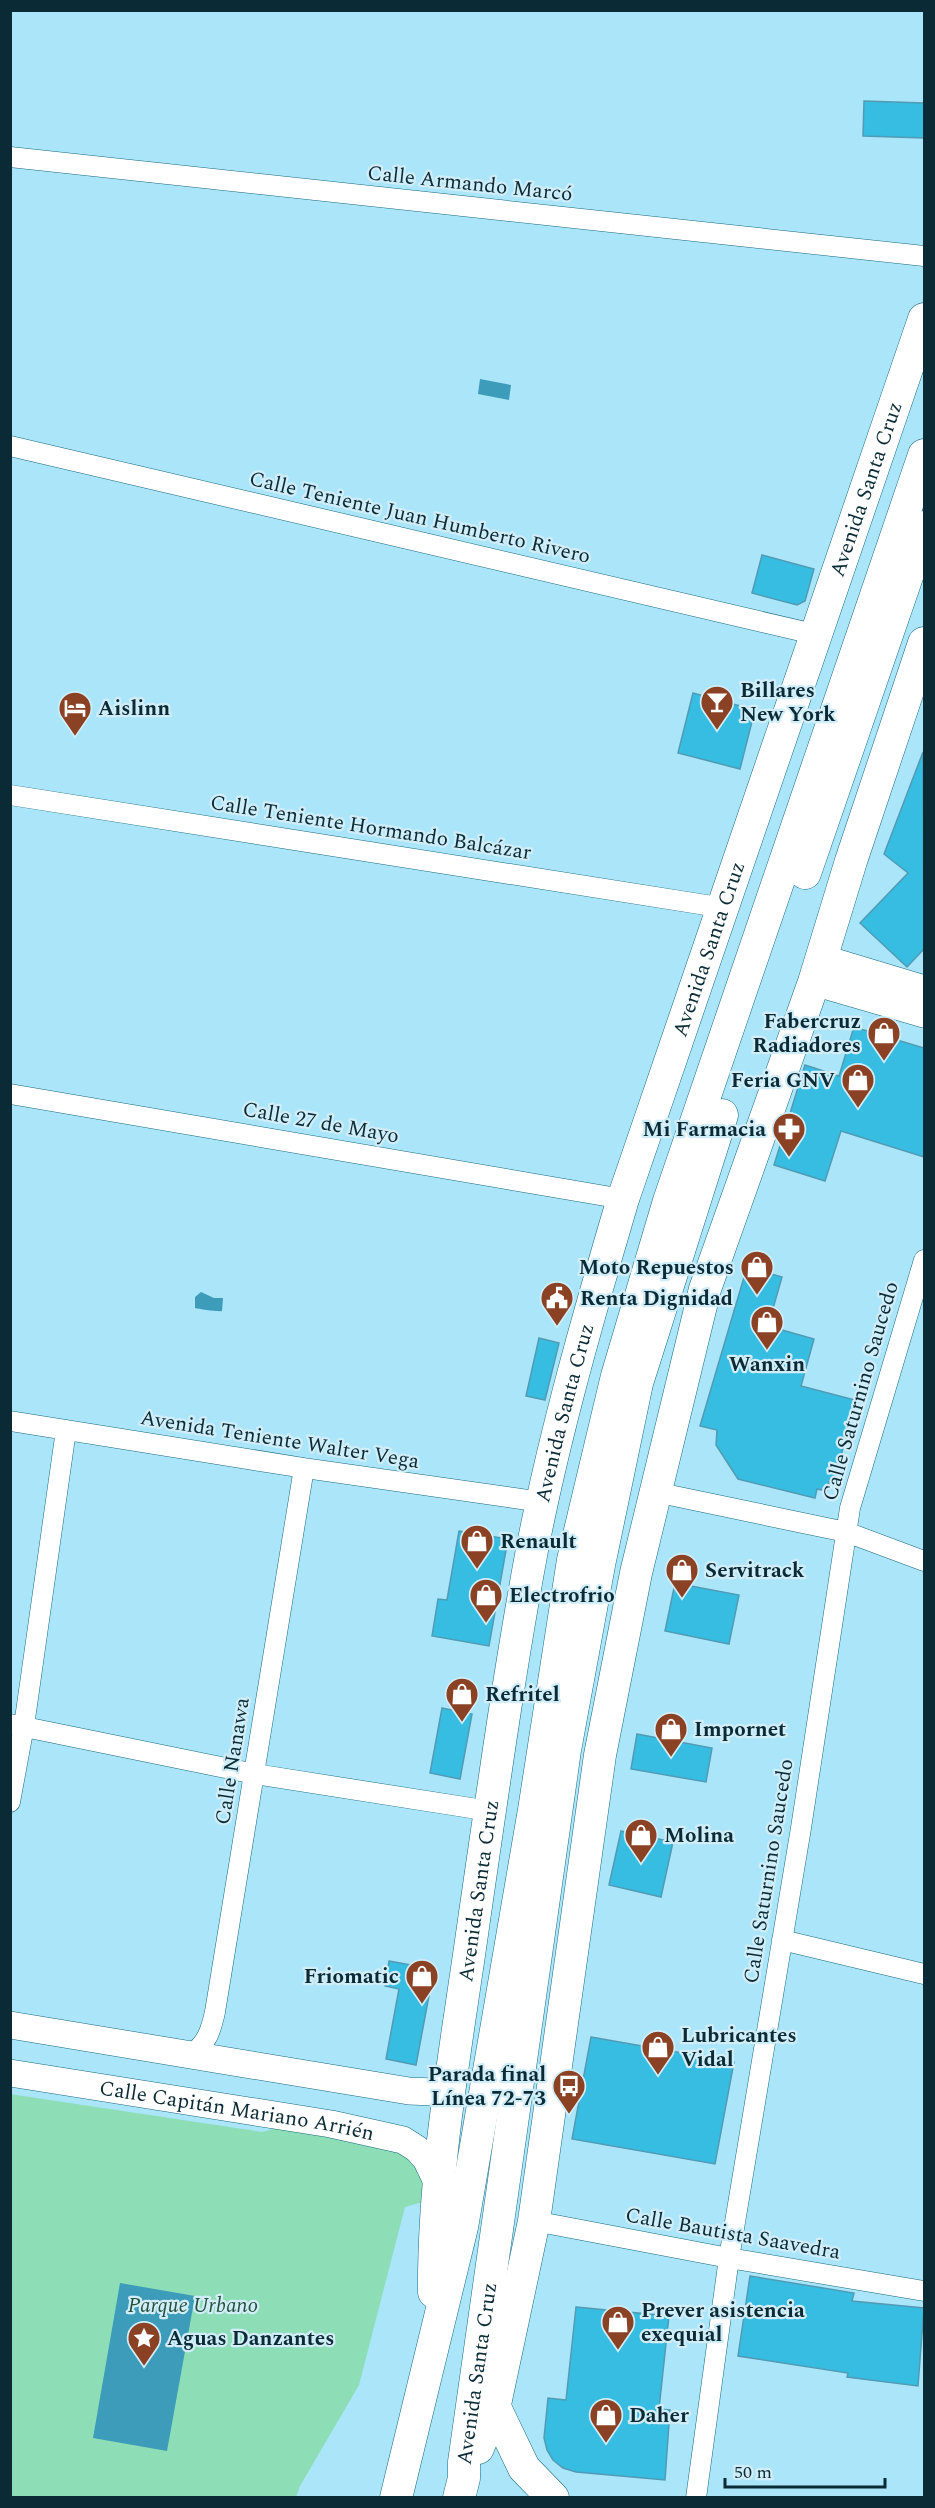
<svg xmlns="http://www.w3.org/2000/svg" width="935" height="2508" font-family="Spectral,serif">
  <rect width="100%" height="100%" fill="#abe5fa"/>
  <!-- green -->
  <path fill="#8dddb6" d="M 10,2094 L 262,2132 L 292,2124 L 395,2144 L 412,2161 L 425,2181 L 423,2202 L 405,2207 L 359,2385 L 300,2486 L 296,2497 L 11,2497 Z"/>
  <!-- water -->
  <path fill="#3d9cba" d="M 480,379 L 511,385 L 509,400 L 478,394 Z
    M 201,1292 L 214,1298 L 223,1298 L 222,1311 C 219,1312 199,1309 195,1308 L 195,1297 Z
    M 120,2283 L 195,2296 L 167,2451 L 93,2438 Z"/>
  <!-- building -->
  <path fill="#37bce2" stroke="#519cb4" stroke-width="1.5" d="M 864,101 L 924,103 L 924,138 L 863,136 Z
    M 762,555 L 814,569 L 805,601 L 797,605 L 752,593 Z
    M 693,693 L 755,710 L 740,769 L 678,753 Z
    M 923,752 L 924,949 L 907,967 L 860,923 L 908,873 L 884,854 Z
    M 854,1027 L 924,1048 L 924,1157 L 841,1131 L 825,1181 L 774,1165 L 805,1065 L 839,1076 Z
    M 747,1267 L 782,1277 L 768,1326 L 814,1339 L 801,1386 L 855,1400 L 835,1480 L 830,1479 L 827,1491 L 817,1489 L 815,1498 L 738,1479 L 716,1445 L 717,1430 L 700,1426 Z
    M 539,1338 L 559,1343 L 545,1400 L 526,1396 Z
    M 459,1531 L 508,1539 L 489,1646 L 432,1636 L 438,1599 L 447,1600 Z
    M 675,1583 L 739,1595 L 729,1644 L 665,1631 Z
    M 442,1708 L 472,1714 L 460,1779 L 430,1773 Z
    M 637,1734 L 712,1748 L 706,1782 L 631,1769 Z
    M 621,1831 L 673,1842 L 661,1897 L 609,1885 Z
    M 389,1961 L 434,1969 L 416,2065 L 386,2059 L 399,1989 L 385,1986 Z
    M 591,2037 L 734,2062 L 715,2164 L 572,2139 Z
    M 750,2276 L 854,2293 L 852,2301 L 924,2308 L 918,2386 L 847,2377 L 848,2373 L 738,2356 Z
    M 576,2307 L 669,2316 L 659,2409 L 670,2410 L 665,2480 L 576,2472 L 563,2468 L 553,2460 L 547,2450 L 544,2438 L 548,2398 L 566,2400 Z"/>
  <g fill="none" stroke-linecap="round" stroke-linejoin="round">
    <!-- street casing -->
    <g stroke="#176980" stroke-width="21">
      <path id="street" d="M 10,157 L 924,256
        M 10,446 L 818,635
        M 10,795 L 725,908
        M 10,1094 L 623,1199
        M 10,1421 L 304,1468 L 542,1502
        M 655,1492 L 846,1532 L 924,1561
        M 10,1724 L 255,1774 L 490,1811
        M 10,1802 L 24,1726 L 66,1430
        M 782,1940 L 924,1974
        M 191,2054 C 207,2044 211,2030 215,2012 L 304,1468
        M 534,2221 L 729,2258 L 924,2291
        M 696,2498 L 729,2258 L 801,1828 L 850,1508 L 924,1260"/>
    </g>
    <!-- secondary casing -->
    <g stroke="#176980" stroke-width="28">
      <g id="secondary">
        <path d="M 821,958 L 924,989"/>
        <path d="M 814,982 L 924,1014"/>
        <path d="M 10,2025 L 409,2091 L 434,2092 L 452,2077"/>
        <path id="s1" d="M 10,2073 L 331,2124 L 403,2140 L 417,2149 L 426,2159 L 439,2186"/>
      </g>
    </g>
    <!-- primary casing -->
    <g stroke="#176980" stroke-width="33">
      <g id="primary">
        <path d="M 805,873 L 924,527"/>
        <path id="s2" d="M 434,2292 C 433,2168 457,2043 474,1920 C 492,1797 509,1673 532,1550 C 555,1432 589,1314 623,1199 L 924,319"/>
        <path d="M 490,2397 L 524,2468 L 553,2498"/>
        <path d="M 478,2448 L 494,2409 L 534,2221 L 600,1755 L 636,1573 L 705,1289 L 814,982 L 851,861 L 924,643"/>
        <path d="M 396,2498 L 462,2227 L 534,1810 L 573,1560 L 617,1376 L 669,1201 L 924,455"/>
        <path id="s3" d="M 459,2498 L 464,2478 L 464,2462 L 565,1750 L 599,1565 L 637,1383 L 722,1115"/>
      </g>
    </g>
    <!-- street -->
    <use href="#street" stroke="#fff" stroke-width="20"/>
    <!-- secondary -->
    <use href="#secondary" stroke="#fff" stroke-width="27"/>
    <!-- primary -->
    <use href="#primary" stroke="#fff" stroke-width="32"/>
  </g>
  <!-- icons -->
  <defs>
    <g id="bar-pin" transform="scale(1.725)"><path d="M0 17L-7.5 6A9.5 9.5 0 1 1 7.5 6Z" fill="#8b4224" stroke="#d1edf8"/><path d="M-6-5H6L.8 .8V4.5H3.5V6h-7V4.5H-.8V.8Z" fill="#fff"/></g>
    <g id="hotel-pin" transform="scale(1.725)"><path d="M0 17L-7.5 6A9.5 9.5 0 1 1 7.5 6Z" fill="#8b4224" stroke="#d1edf8"/><path d="M-6-4.5h1.5V1H6V5H4.5V3h-9V5H-6ZM-4 0a1.8 1.8 0 1 1 3.6 0ZM.5 0V-2.5h3Q6-2.5 6 0Z" fill="#fff"/></g>
    <g id="shop-pin" transform="scale(1.725)"><path d="M0 17L-7.5 6A9.5 9.5 0 1 1 7.5 6Z" fill="#8b4224" stroke="#d1edf8"/><path d="M-5-2.5h2.3a2.7 3.5 0 0 1 5.4 0H5L5.5 6h-11ZM-1.5-2.5h3a1.5 2.3 0 0 0-3 0Z" fill="#fff"/></g>
    <g id="pharmacy-pin" transform="scale(1.725)"><path d="M0 17L-7.5 6A9.5 9.5 0 1 1 7.5 6Z" fill="#8b4224" stroke="#d1edf8"/><path d="M-2-6h4v4h4v4h-4v4h-4v-4h-4v-4h4Z" fill="#fff"/></g>
    <g id="civic-pin" transform="scale(1.725)"><path d="M0 17L-7.5 6A9.5 9.5 0 1 1 7.5 6Z" fill="#8b4224" stroke="#d1edf8"/><path d="M-.6-6.5H3V-4.5H.6V-3L4-1V1h2V6H-6V1h2V-1L-.6-3ZM-1.2 2.5V6h2.4V2.5Z" fill="#fff"/></g>
    <g id="bus-pin" transform="scale(1.725)"><path d="M0 17L-7.5 6A9.5 9.5 0 1 1 7.5 6Z" fill="#8b4224" stroke="#d1edf8"/><path d="M-5-6H5V4H4V6H2V4H-2V6H-4V4H-5ZM-3.5-4V0h7V-4ZM-3.5 1.2v1.5H-2V1.2ZM2 1.2v1.5H3.5V1.2Z" fill="#fff"/></g>
    <g id="sight-pin" transform="scale(1.725)"><path d="M0 17L-7.5 6A9.5 9.5 0 1 1 7.5 6Z" fill="#8b4224" stroke="#d1edf8"/><path d="M0-6L1.8-2.2L6-1.7L2.9 1.2L3.7 5.4L0 3.3L-3.7 5.4L-2.9 1.2L-6-1.7L-1.8-2.2Z" fill="#fff"/></g>
  </defs>
  <g fill-rule="evenodd">
    <use href="#bar-pin" x="717" y="702"/>
    <use href="#hotel-pin" x="75" y="708"/>
    <use href="#shop-pin" x="884" y="1033"/>
    <use href="#shop-pin" x="858" y="1080"/>
    <use href="#pharmacy-pin" x="789" y="1129"/>
    <use href="#shop-pin" x="757" y="1267"/>
    <use href="#civic-pin" x="557" y="1298"/>
    <use href="#shop-pin" x="767" y="1322"/>
    <use href="#shop-pin" x="477" y="1541"/>
    <use href="#shop-pin" x="682" y="1570"/>
    <use href="#shop-pin" x="486" y="1595"/>
    <use href="#shop-pin" x="462" y="1694"/>
    <use href="#shop-pin" x="671" y="1729"/>
    <use href="#shop-pin" x="641" y="1835"/>
    <use href="#shop-pin" x="422" y="1976"/>
    <use href="#shop-pin" x="658" y="2047"/>
    <use href="#bus-pin" x="569" y="2086"/>
    <use href="#shop-pin" x="618" y="2322"/>
    <use href="#sight-pin" x="144" y="2338"/>
    <use href="#shop-pin" x="606" y="2415"/>
  </g>
  <g text-anchor="middle" stroke-width="4.5" stroke-linejoin="round" paint-order="stroke">
    <!-- street labels -->
    <g font-size="21" fill="#0a2b35" stroke="#d1edf8">
      <text transform="translate(470 183) rotate(6)" y="7">Calle Armando Marcó</text>
      <text dy="7" stroke="none"><textPath href="#s2" startOffset="1862">Avenida Santa Cruz</textPath></text>
      <text transform="translate(420 517) rotate(13)" y="7">Calle Teniente Juan Humberto Rivero</text>
      <text transform="translate(371 827) rotate(9)" y="7">Calle Teniente Hormando Balcázar</text>
      <text dy="7" stroke="none"><textPath href="#s2" startOffset="1376">Avenida Santa Cruz</textPath></text>
      <text transform="translate(321 1122) rotate(10)" y="7">Calle 27 de Mayo</text>
      <text transform="translate(860 1391) rotate(-74)" y="7">Calle Saturnino Saucedo</text>
      <text dy="7" stroke="none"><textPath href="#s2" startOffset="890">Avenida Santa Cruz</textPath></text>
      <text transform="translate(280 1439) rotate(9)" y="7">Avenida Teniente Walter Vega</text>
      <text transform="translate(232 1761) rotate(-81)" y="7">Calle Nanawa</text>
      <text transform="translate(768 1871) rotate(-81)" y="7">Calle Saturnino Saucedo</text>
      <text dy="7" stroke="none"><textPath href="#s2" startOffset="404">Avenida Santa Cruz</textPath></text>
      <text dy="7" stroke="none"><textPath href="#s1" startOffset="230">Calle Capitán Mariano Arrién</textPath></text>
      <text transform="translate(733 2233) rotate(10)" y="7">Calle Bautista Saavedra</text>
      <text dy="7" stroke="none"><textPath href="#s3" startOffset="126">Avenida Santa Cruz</textPath></text>
    </g>
    <!-- poi labels -->
    <g font-size="21" font-weight="bold" fill="#0a2b35" stroke="#d1edf8" text-anchor="start">
      <text x="740" y="697">Billares<tspan x="740" dy="24">New York</tspan></text>
      <text x="98" y="715">Aislinn</text>
      <text x="861" y="1028" text-anchor="end">Fabercruz<tspan x="861" dy="24">Radiadores</tspan></text>
      <text x="835" y="1087" text-anchor="end">Feria GNV</text>
      <text x="766" y="1136" text-anchor="end">Mi Farmacia</text>
      <text x="734" y="1274" text-anchor="end">Moto Repuestos</text>
      <text x="580" y="1305">Renta Dignidad</text>
      <text x="767" y="1371" text-anchor="middle">Wanxin</text>
      <text x="500" y="1548">Renault</text>
      <text x="705" y="1577">Servitrack</text>
      <text x="509" y="1602">Electrofrio</text>
      <text x="485" y="1701">Refritel</text>
      <text x="694" y="1736">Impornet</text>
      <text x="664" y="1842">Molina</text>
      <text x="399" y="1983" text-anchor="end">Friomatic</text>
      <text x="681" y="2042">Lubricantes<tspan x="681" dy="24">Vidal</tspan></text>
      <text x="546" y="2081" text-anchor="end">Parada final<tspan x="546" dy="24">Línea 72-73</tspan></text>
      <text x="641" y="2317">Prever asistencia<tspan x="641" dy="24">exequial</tspan></text>
      <text x="167" y="2345">Aguas Danzantes</text>
      <text x="629" y="2422">Daher</text>
    </g>
    <!-- park labels -->
    <g font-size="21" font-style="italic" fill="#24513d" stroke="#d1edf8">
      <text x="193" y="2312">Parque Urbano</text>
    </g>
  </g>
  <!-- border -->
  <rect width="935" height="2508" fill="none" stroke="#0a2b35" stroke-width="24"/>
  <!-- scale -->
  <path d="M725 2478v9h160v-9" fill="none" stroke="#0a2b35" stroke-width="3"/>
  <text x="734" y="2478" font-size="18" fill="#0a2b35" stroke="#d1edf8" stroke-width="4.5" paint-order="stroke">50 m</text>
</svg>
